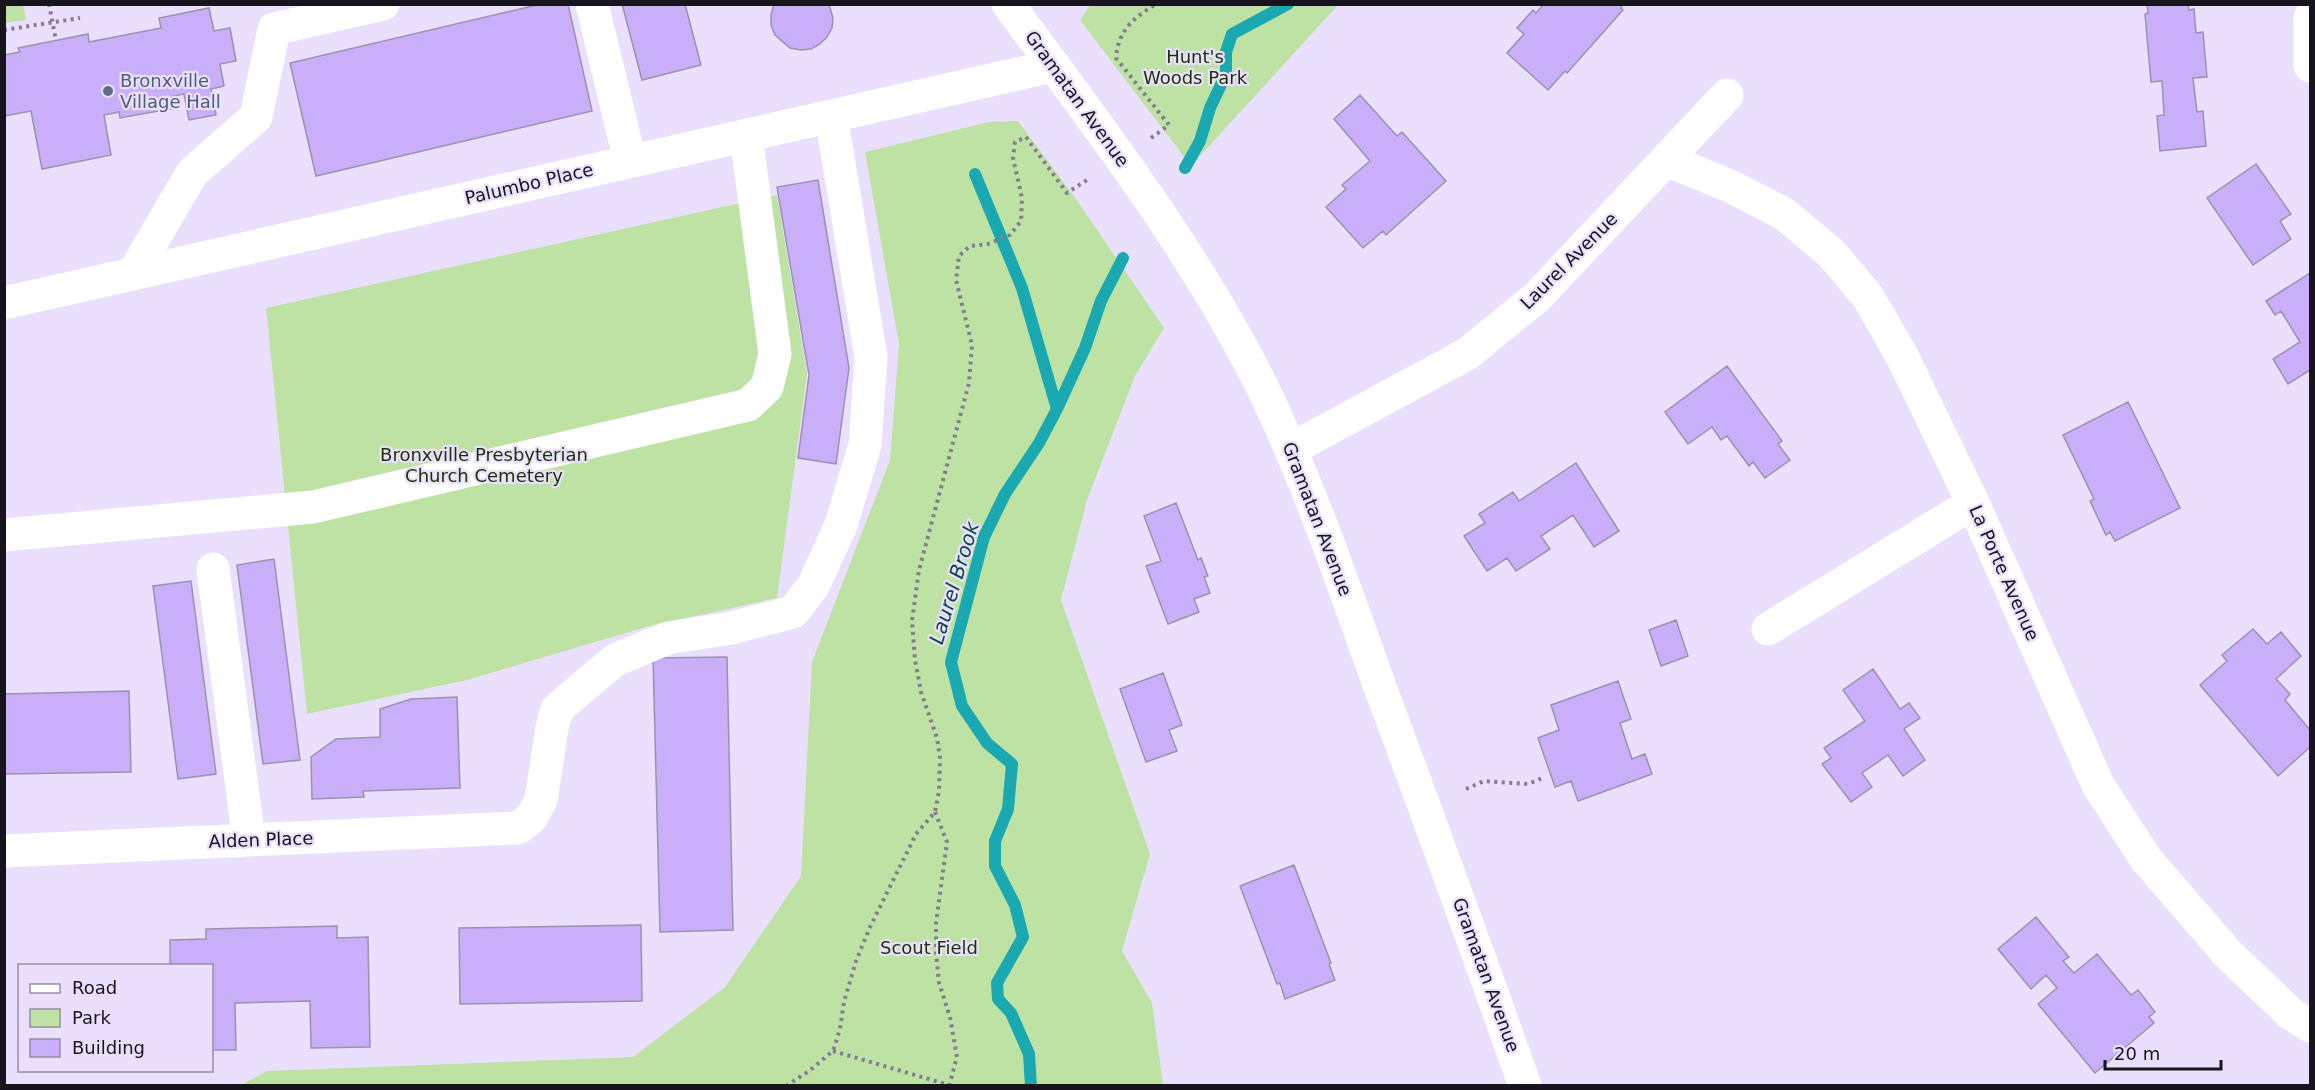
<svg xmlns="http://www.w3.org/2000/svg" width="2315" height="1090" font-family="'DejaVu Sans',sans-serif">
  <rect width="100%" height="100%" fill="#eae0fe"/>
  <!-- green -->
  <path fill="#bee2a4" d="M 4,5 L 23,5 L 26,20 L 5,23 Z
    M 1090,5 L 1090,4 L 1338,5 L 1191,166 L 1080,20 Z
    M 1018,121 L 1076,199 L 1164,328 L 1135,376 L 1087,500 L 1061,600 L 1150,854 L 1122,951 L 1152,1003 L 1163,1085 L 241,1085 L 267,1071 L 633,1057 L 725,987 L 801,876 L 812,662 L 890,460 L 899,344 L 865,152 L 989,122 Z
    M 777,195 L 807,374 L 777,598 L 646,627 L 467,680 L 307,714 L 266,308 Z"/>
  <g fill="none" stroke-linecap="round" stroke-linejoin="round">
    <!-- stream -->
    <path stroke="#1aa9b0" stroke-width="12" d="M 1185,168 L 1200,141 L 1210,108 L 1226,74 L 1226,52 L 1232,34 L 1288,4
      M 975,174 L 1022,288 L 1057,409
      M 1031,1086 L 1029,1054 L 1011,1013 L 998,999 L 997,983 L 1023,937 L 1015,905 L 995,866 L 995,841 L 1008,809 L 1012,764 L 987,743 L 962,706 L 951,662 L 984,537 L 1005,494 L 1039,443 L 1057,409 L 1085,348 L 1101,301 L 1123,258"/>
  </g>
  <!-- building -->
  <path fill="#c9aefa" stroke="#9b92ae" stroke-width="1.5" d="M 541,4 L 568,4 L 592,111 L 316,176 L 290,63 Z
    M 622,4 L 685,4 L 701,65 L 642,80 Z
    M 829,4 L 833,18 L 832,28 L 827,37 L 820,44 L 811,49 L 801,50 L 790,48 L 775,35 L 771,25 L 771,15 L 774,4 Z
    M 1544,4 L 1623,4 L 1621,8 L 1623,10 L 1567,73 L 1565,71 L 1548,90 L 1507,53 L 1524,34 L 1517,28 L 1533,10 L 1536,13 Z
    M 2147,4 L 2188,4 L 2189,10 L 2194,9 L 2196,33 L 2203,32 L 2207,77 L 2193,78 L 2197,112 L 2203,111 L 2206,146 L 2160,151 L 2157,116 L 2164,115 L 2162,81 L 2151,82 L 2145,14 L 2148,13 Z
    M 209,8 L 214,31 L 230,28 L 236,61 L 220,64 L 224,86 L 211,89 L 216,115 L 189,120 L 184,94 L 173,96 L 176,108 L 120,118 L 119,112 L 104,115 L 111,155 L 42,169 L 31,111 L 4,116 L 4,55 L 20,52 L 18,48 L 88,34 L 89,42 L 161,28 L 159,18 Z
    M 1360,95 L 1397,136 L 1402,132 L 1446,181 L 1386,235 L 1383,231 L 1363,248 L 1326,207 L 1346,189 L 1342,185 L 1370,161 L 1334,119 Z
    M 2256,164 L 2291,214 L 2280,221 L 2291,239 L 2253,265 L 2207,198 Z
    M 818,180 L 849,368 L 836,464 L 798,458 L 809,375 L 777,187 Z
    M 2310,273 L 2310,370 L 2288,384 L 2273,359 L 2300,342 L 2281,311 L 2275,315 L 2266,301 Z
    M 1727,366 L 1782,441 L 1778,444 L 1790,460 L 1765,478 L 1753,462 L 1749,466 L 1727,436 L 1721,440 L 1712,427 L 1688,444 L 1665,412 Z
    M 2128,402 L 2180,508 L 2115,541 L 2110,532 L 2106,535 L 2090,501 L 2094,499 L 2063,435 Z
    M 1576,463 L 1619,531 L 1594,547 L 1573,515 L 1541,536 L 1550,549 L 1516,571 L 1507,558 L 1487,571 L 1464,536 L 1485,523 L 1479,514 L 1513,492 L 1519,501 Z
    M 1176,503 L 1198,560 L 1201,558 L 1208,576 L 1204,577 L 1210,593 L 1194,599 L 1199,612 L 1168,624 L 1146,566 L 1161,561 L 1144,516 Z
    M 274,559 L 300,760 L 263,764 L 237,565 Z
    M 191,581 L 216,774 L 178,779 L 153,586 Z
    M 1676,620 L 1688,656 L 1661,666 L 1649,630 Z
    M 2253,629 L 2267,644 L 2281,632 L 2301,656 L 2276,679 L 2290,694 L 2285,700 L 2310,730 L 2310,747 L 2278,776 L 2200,685 L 2227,661 L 2222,655 Z
    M 727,657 L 733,930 L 660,932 L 653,658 Z
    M 1873,669 L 1900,709 L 1909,703 L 1920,718 L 1904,729 L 1925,760 L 1903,776 L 1888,755 L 1862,773 L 1872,787 L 1851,802 L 1822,764 L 1831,758 L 1824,748 L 1865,721 L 1843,690 Z
    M 1163,673 L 1182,725 L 1169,730 L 1177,751 L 1146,762 L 1120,689 Z
    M 1618,681 L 1631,719 L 1620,723 L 1632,759 L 1645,754 L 1652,774 L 1578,801 L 1571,781 L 1555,787 L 1538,738 L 1559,730 L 1551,705 Z
    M 129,691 L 131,772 L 4,774 L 4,694 Z
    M 457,697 L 460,788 L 363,791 L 364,797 L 312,799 L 311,757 L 336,739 L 380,737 L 380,709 L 411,699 Z
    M 1294,865 L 1331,963 L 1329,964 L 1335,980 L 1285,999 L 1280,983 L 1277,984 L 1240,886 Z
    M 2036,917 L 2069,957 L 2063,961 L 2074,973 L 2097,954 L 2131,995 L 2138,990 L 2155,1012 L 2149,1017 L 2154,1023 L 2095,1073 L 2038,1004 L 2057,988 L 2046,975 L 2031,989 L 1998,949 Z
    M 641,925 L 642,1001 L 460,1004 L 459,928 Z
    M 337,926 L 337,938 L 368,937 L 370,1047 L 311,1048 L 310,1001 L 235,1003 L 236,1050 L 212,1050 L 212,966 L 170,966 L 170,940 L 206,939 L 206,929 Z"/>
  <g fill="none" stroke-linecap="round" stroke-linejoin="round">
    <!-- path -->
    <path stroke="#837c90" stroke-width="4" stroke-dasharray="3 4.5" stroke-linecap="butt" d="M 49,4 L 56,41
      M 4,30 L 80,18
      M 1151,138 L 1169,125 L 1116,58 C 1118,31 1133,18 1156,4
      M 1466,789 L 1484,781 L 1528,784 L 1545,777
      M 935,812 L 947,842 L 936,923 L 936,952 L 939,983 L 950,1017 L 957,1057 L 949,1086
      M 833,1051 L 949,1085
      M 786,1086 L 809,1071 L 833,1051 L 840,1029 L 844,1002 L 856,961 L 870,927 L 916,834 L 935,812 L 939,791 L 940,758 L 937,738 L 921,692 L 915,660 L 912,621 L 919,570 L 969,383 L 972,345 L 956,280 L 959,256 L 970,246 L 988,244 L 1010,235 L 1021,221 L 1022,198 L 1013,158 L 1015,142 L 1026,137 L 1067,193 L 1090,178"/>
    <!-- minor -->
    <path stroke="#fff" stroke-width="33" d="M 592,4 L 630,161
      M 1008,4 C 1099,127 1202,261 1268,399 C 1312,492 1345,590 1380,687 C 1429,819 1478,952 1525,1086
      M 2310,18 L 2310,66
      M 1667,160 L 1732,187 L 1783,213 L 1831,253 L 1868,297 L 1903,358 L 1973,503 L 2098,785 L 2146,859 L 2229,955 L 2291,1014 L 2310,1026
      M 133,274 L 192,173 L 256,117 L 274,29 L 383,4
      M 4,303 L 1053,66
      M 1291,449 L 1467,354 L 1537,297 L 1727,95
      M 4,535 L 313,507 L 748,405 L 767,387 L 775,354 L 746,135
      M 213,569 L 249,840
      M 1768,629 L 1973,503
      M 4,851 L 518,828 L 531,818 L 541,800 L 552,728 L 557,709 L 615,660 L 668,638 L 731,628 L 793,612 L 813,586 L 841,525 L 865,445 L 871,357 L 831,116"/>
  </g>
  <!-- markers -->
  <circle fill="#5c6f8a" stroke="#eae0fe" stroke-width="2" cx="108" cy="91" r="6"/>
  <g text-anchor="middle" stroke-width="4.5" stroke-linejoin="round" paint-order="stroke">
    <!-- park labels -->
    <g font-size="18" fill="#193200" stroke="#eae0fe">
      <text x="1195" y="63">Hunt's<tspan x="1195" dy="21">Woods Park</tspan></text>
      <text x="484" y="461">Bronxville Presbyterian<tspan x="484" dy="21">Church Cemetery</tspan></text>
      <text x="929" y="954">Scout Field</text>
    </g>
    <!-- service labels -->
    <g font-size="18" fill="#4e5e75" stroke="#eae0fe" text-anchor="start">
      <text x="120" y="87">Bronxville<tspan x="120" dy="21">Village Hall</tspan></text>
    </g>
    <!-- street labels -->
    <g font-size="18" fill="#18141e" stroke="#eae0fe">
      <text transform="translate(1077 99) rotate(54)" y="6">Gramatan Avenue</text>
      <text transform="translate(529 184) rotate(-13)" y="6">Palumbo Place</text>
      <text transform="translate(1569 261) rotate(-45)" y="6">Laurel Avenue</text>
      <text transform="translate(1317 519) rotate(69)" y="6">Gramatan Avenue</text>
      <text transform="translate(2004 573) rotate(66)" y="6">La Porte Avenue</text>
      <text transform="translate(261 840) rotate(-2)" y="6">Alden Place</text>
      <text transform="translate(1486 975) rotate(70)" y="6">Gramatan Avenue</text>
    </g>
    <!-- water labels -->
    <g font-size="20" font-style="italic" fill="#0b4547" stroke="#eae0fe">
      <text transform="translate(954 583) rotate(-73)" y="7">Laurel Brook</text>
    </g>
  </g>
  <!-- border -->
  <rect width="2315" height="1090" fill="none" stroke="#18141e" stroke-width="12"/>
  <!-- legend -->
  <rect x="18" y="964" width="195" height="108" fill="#eae0fe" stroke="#968ea4" stroke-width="1.5"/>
  <rect x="30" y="984" width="30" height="9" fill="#ffffff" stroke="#968ea4" stroke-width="1.5"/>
  <text x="72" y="994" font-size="18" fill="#18141e">Road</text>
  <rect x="30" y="1009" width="30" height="18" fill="#bee2a4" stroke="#968ea4" stroke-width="1.5"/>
  <text x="72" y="1024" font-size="18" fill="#18141e">Park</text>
  <rect x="30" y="1039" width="30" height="18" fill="#c9aefa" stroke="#968ea4" stroke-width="1.5"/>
  <text x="72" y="1054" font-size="18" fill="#18141e">Building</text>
  <!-- scale -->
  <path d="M2105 1060v9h116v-9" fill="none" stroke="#18141e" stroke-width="3"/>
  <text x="2114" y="1060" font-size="18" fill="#18141e" stroke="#eae0fe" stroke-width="4.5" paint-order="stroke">20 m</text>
</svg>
